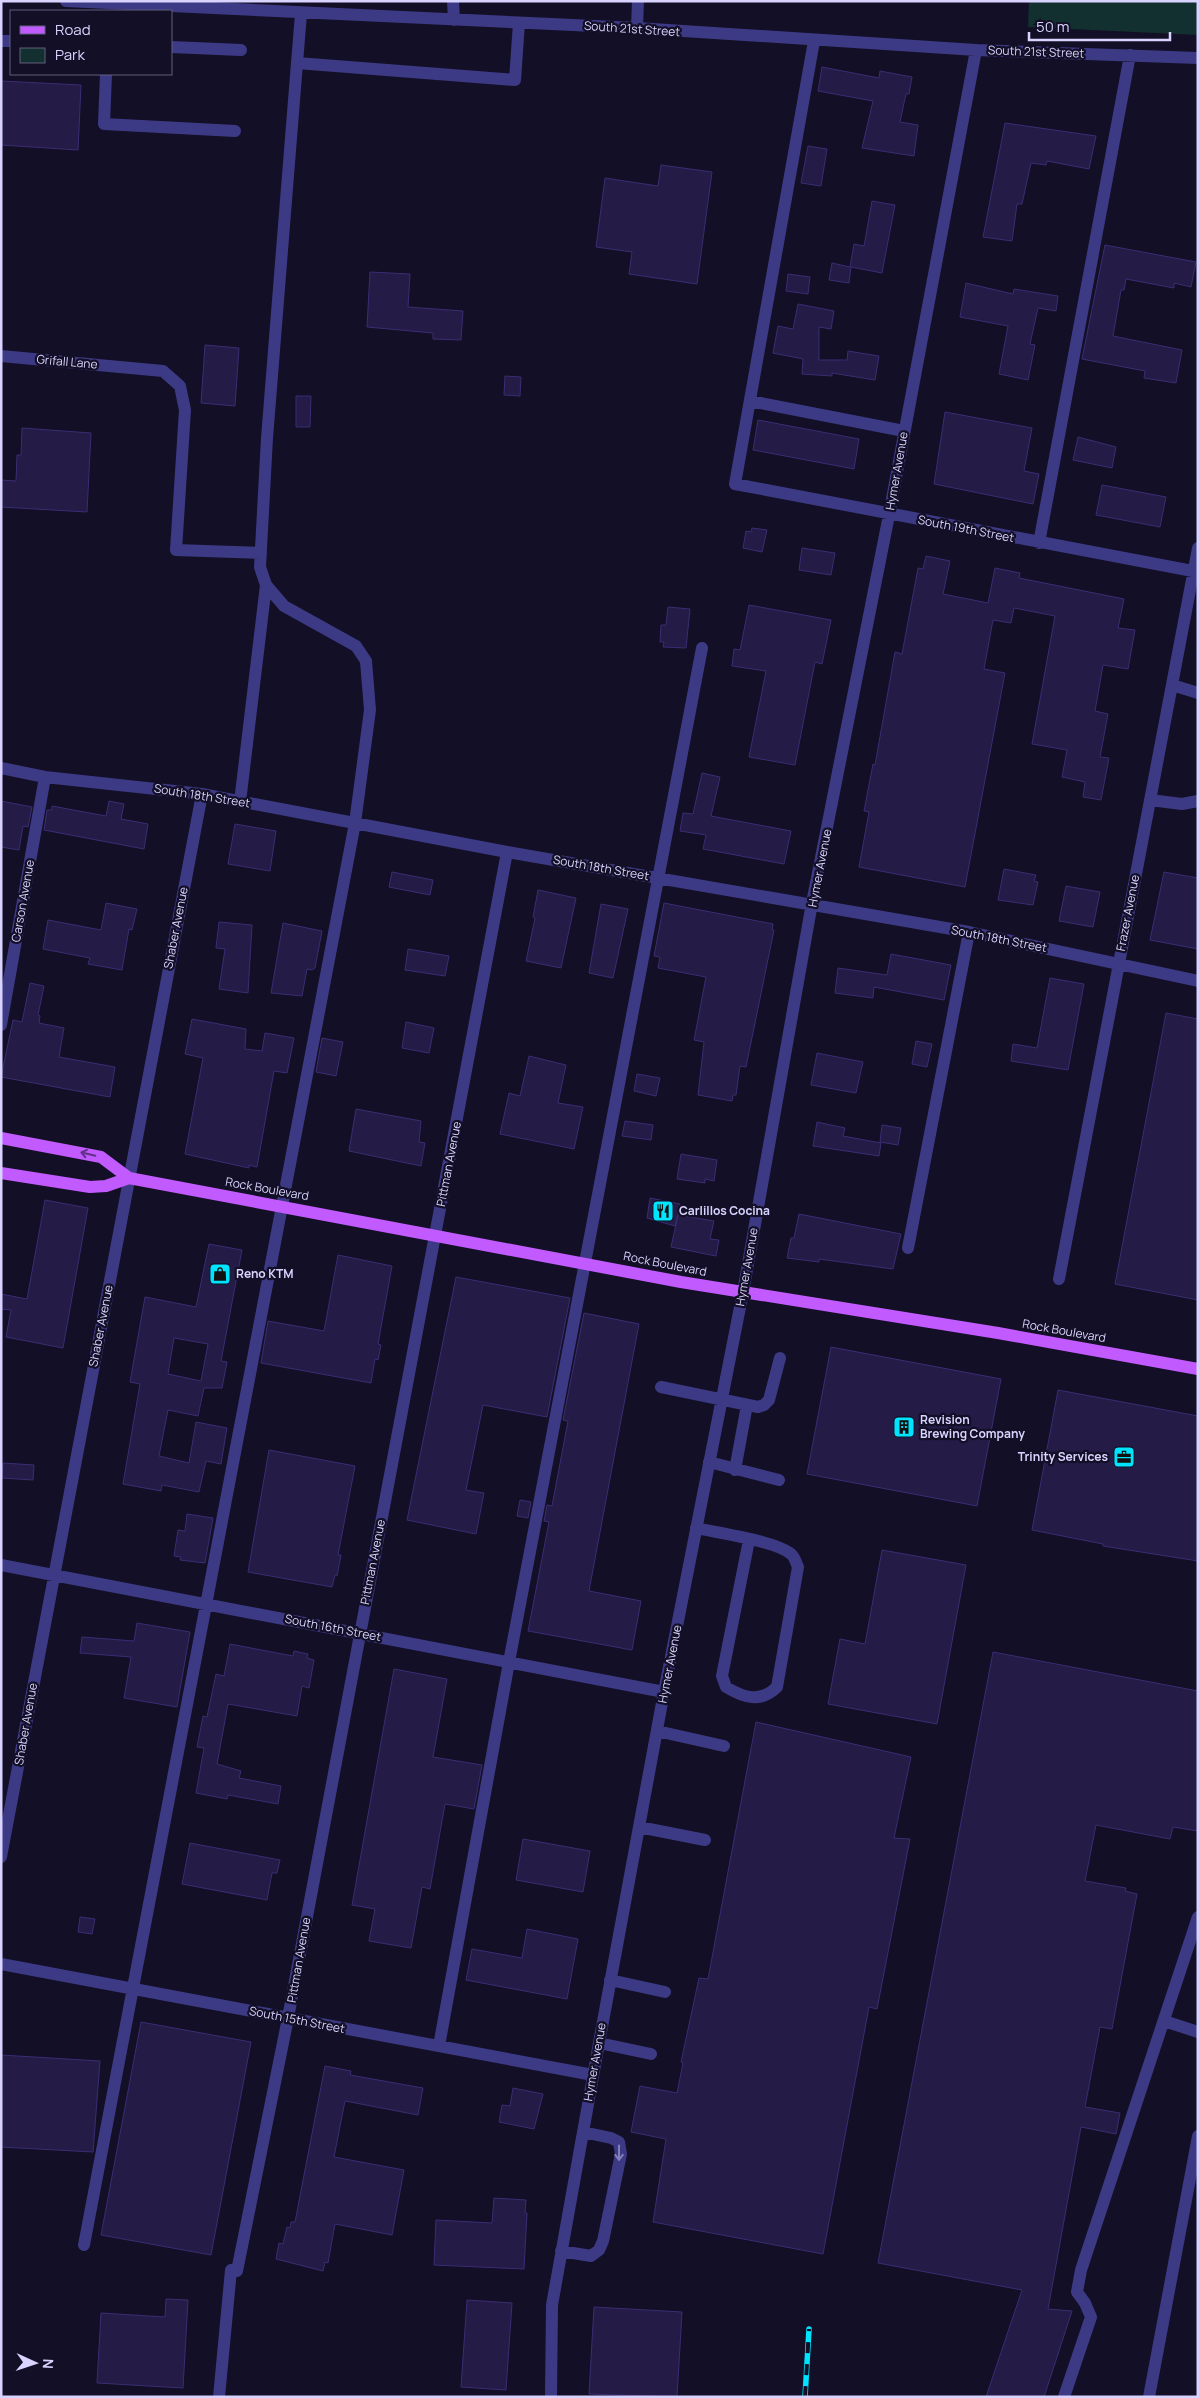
<svg xmlns="http://www.w3.org/2000/svg" width="1199" height="2398" font-family="Manrope,sans-serif">
  <rect width="100%" height="100%" fill="#130f26"/>
  <!-- green -->
  <path fill="#12302f" d="M 1029,1 L 1198,1 L 1198,35 L 1028,27 Z"/>
  <!-- building -->
  <path fill="#241b47" stroke="#3b2d73" fill-rule="evenodd" d="M 822,67 L 879,78 L 880,71 L 912,77 L 909,94 L 906,94 L 900,122 L 918,125 L 914,156 L 862,148 L 873,101 L 818,91 Z
    M 1,81 L 81,85 L 78,150 L 1,145 Z
    M 1005,123 L 1096,136 L 1089,169 L 1047,161 L 1046,165 L 1031,163 L 1022,204 L 1017,204 L 1012,241 L 983,237 Z
    M 808,146 L 827,149 L 821,186 L 801,183 Z
    M 661,165 L 712,172 L 697,284 L 629,274 L 632,252 L 596,247 L 605,178 L 658,186 Z
    M 872,201 L 895,205 L 882,273 L 851,267 L 849,283 L 829,280 L 832,263 L 850,267 L 854,244 L 864,246 Z
    M 1105,245 L 1196,262 L 1191,287 L 1174,283 L 1174,288 L 1126,279 L 1124,290 L 1121,290 L 1113,336 L 1182,350 L 1176,383 L 1144,378 L 1145,371 L 1082,359 Z
    M 370,272 L 410,274 L 408,307 L 463,311 L 461,340 L 433,339 L 433,333 L 367,327 Z
    M 788,274 L 810,277 L 808,294 L 786,291 Z
    M 966,283 L 1013,294 L 1014,289 L 1058,296 L 1056,311 L 1038,308 L 1030,344 L 1035,345 L 1028,380 L 999,374 L 1008,326 L 960,317 Z
    M 798,304 L 834,311 L 831,329 L 819,327 L 819,360 L 847,360 L 848,351 L 879,356 L 875,380 L 832,373 L 832,376 L 802,374 L 803,359 L 773,353 L 778,326 L 793,329 Z
    M 205,345 L 239,348 L 235,406 L 201,403 Z
    M 505,376 L 521,377 L 520,396 L 504,395 Z
    M 296,396 L 311,396 L 310,427 L 296,427 Z
    M 945,412 L 1032,428 L 1024,471 L 1039,474 L 1033,504 L 934,484 Z
    M 758,420 L 859,439 L 854,469 L 753,450 Z
    M 22,428 L 91,433 L 87,512 L 1,507 L 1,480 L 16,481 L 17,455 L 21,455 Z
    M 1078,437 L 1116,447 L 1112,468 L 1073,460 Z
    M 1102,485 L 1166,497 L 1160,527 L 1096,515 Z
    M 752,528 L 767,530 L 762,552 L 743,548 L 746,531 L 751,532 Z
    M 802,548 L 835,553 L 831,575 L 799,570 Z
    M 926,556 L 950,561 L 943,594 L 988,603 L 995,568 L 1020,573 L 1019,578 L 1124,599 L 1118,628 L 1135,630 L 1128,669 L 1103,665 L 1095,711 L 1108,714 L 1100,757 L 1109,758 L 1101,800 L 1083,797 L 1085,782 L 1062,777 L 1067,750 L 1032,744 L 1055,616 L 1014,608 L 1011,623 L 993,620 L 984,669 L 1005,673 L 965,887 L 859,867 L 869,812 L 864,811 L 873,764 L 875,765 L 895,652 L 902,654 L 918,568 L 923,569 Z
    M 749,605 L 831,620 L 822,664 L 815,662 L 795,765 L 749,757 L 766,671 L 732,666 L 734,649 L 740,650 Z
    M 668,607 L 690,609 L 686,648 L 663,647 L 664,642 L 660,642 L 661,625 L 666,625 Z
    M 702,773 L 720,777 L 711,816 L 791,831 L 784,864 L 703,849 L 706,835 L 680,831 L 683,813 L 693,814 Z
    M 1,801 L 32,807 L 28,827 L 23,826 L 19,850 L 1,847 Z
    M 109,801 L 124,804 L 121,819 L 148,824 L 144,849 L 44,830 L 47,810 L 52,810 L 52,806 L 106,816 Z
    M 235,824 L 276,831 L 270,871 L 228,864 Z
    M 1004,869 L 1036,875 L 1034,881 L 1038,882 L 1033,905 L 998,900 Z
    M 392,872 L 433,880 L 430,895 L 389,887 Z
    M 1164,872 L 1198,878 L 1198,949 L 1150,940 Z
    M 1066,886 L 1100,892 L 1093,927 L 1059,921 Z
    M 538,890 L 576,898 L 561,968 L 526,961 L 535,918 L 533,917 Z
    M 106,903 L 137,909 L 132,930 L 129,929 L 122,970 L 88,964 L 90,958 L 43,949 L 48,920 L 101,930 Z
    M 664,903 L 773,924 L 772,930 L 774,930 L 746,1067 L 740,1066 L 736,1095 L 733,1095 L 732,1101 L 698,1095 L 704,1042 L 694,1040 L 706,977 L 658,968 L 660,957 L 654,956 Z
    M 601,904 L 628,909 L 613,978 L 589,973 Z
    M 219,922 L 252,925 L 248,993 L 219,989 L 225,949 L 216,948 Z
    M 283,923 L 322,931 L 315,968 L 312,970 L 307,969 L 302,996 L 271,993 Z
    M 408,949 L 449,956 L 445,976 L 405,970 Z
    M 891,954 L 951,965 L 944,1000 L 874,987 L 873,998 L 835,993 L 838,968 L 887,975 Z
    M 1050,978 L 1084,984 L 1068,1070 L 1011,1061 L 1013,1044 L 1037,1048 Z
    M 30,983 L 44,986 L 38,1015 L 40,1016 L 39,1023 L 64,1028 L 59,1057 L 115,1067 L 110,1097 L 1,1077 L 13,1020 L 22,1022 Z
    M 1166,1013 L 1198,1019 L 1198,1300 L 1115,1284 Z
    M 192,1019 L 246,1029 L 245,1049 L 262,1051 L 265,1033 L 294,1038 L 287,1073 L 274,1071 L 257,1167 L 249,1165 L 249,1168 L 185,1154 L 203,1058 L 185,1054 Z
    M 406,1022 L 434,1028 L 429,1053 L 402,1048 Z
    M 322,1038 L 343,1042 L 336,1076 L 316,1072 Z
    M 916,1041 L 932,1044 L 927,1067 L 912,1064 Z
    M 817,1053 L 863,1062 L 856,1093 L 811,1085 Z
    M 529,1056 L 566,1065 L 558,1103 L 583,1107 L 574,1149 L 500,1134 L 509,1093 L 520,1096 Z
    M 637,1074 L 660,1078 L 656,1096 L 634,1091 Z
    M 356,1109 L 421,1121 L 419,1142 L 425,1143 L 421,1166 L 349,1151 Z
    M 625,1121 L 653,1125 L 651,1140 L 622,1136 Z
    M 817,1122 L 845,1128 L 843,1136 L 881,1143 L 879,1156 L 813,1146 Z
    M 882,1125 L 901,1128 L 898,1145 L 880,1142 Z
    M 681,1154 L 717,1160 L 714,1181 L 705,1179 L 705,1183 L 677,1179 Z
    M 650,1198 L 680,1204 L 675,1226 L 647,1218 Z
    M 45,1200 L 88,1208 L 63,1348 L 6,1337 L 11,1310 L 1,1309 L 1,1294 L 27,1299 Z
    M 799,1214 L 901,1234 L 893,1269 L 819,1259 L 819,1262 L 787,1258 L 791,1238 L 794,1238 Z
    M 678,1215 L 714,1221 L 710,1239 L 719,1240 L 716,1256 L 671,1247 Z
    M 209,1244 L 242,1250 L 221,1361 L 227,1362 L 222,1388 L 204,1388 L 198,1416 L 168,1410 L 159,1456 L 189,1463 L 196,1422 L 227,1428 L 221,1464 L 206,1461 L 199,1492 L 162,1485 L 161,1491 L 123,1484 L 140,1384 L 130,1382 L 145,1297 L 196,1307 ZM 174,1338 L 208,1344 L 201,1381 L 168,1374 Z
    M 338,1255 L 392,1266 L 378,1344 L 381,1345 L 378,1360 L 375,1359 L 371,1383 L 261,1363 L 268,1321 L 324,1331 Z
    M 456,1277 L 570,1298 L 547,1417 L 483,1405 L 466,1490 L 484,1493 L 476,1534 L 407,1520 Z
    M 584,1313 L 639,1324 L 589,1591 L 641,1601 L 632,1650 L 528,1631 L 549,1522 L 544,1521 L 547,1505 L 552,1506 L 568,1421 L 563,1420 Z
    M 831,1347 L 1001,1379 L 977,1506 L 807,1474 Z
    M 1058,1390 L 1198,1416 L 1198,1561 L 1103,1546 L 1103,1544 L 1032,1530 Z
    M 269,1450 L 355,1466 L 338,1555 L 341,1555 L 337,1576 L 335,1575 L 332,1587 L 248,1572 Z
    M 3,1463 L 34,1465 L 33,1480 L 2,1478 Z
    M 520,1500 L 531,1502 L 528,1518 L 517,1516 Z
    M 187,1514 L 213,1518 L 205,1563 L 180,1560 L 181,1557 L 174,1556 L 178,1530 L 185,1531 Z
    M 882,1550 L 966,1565 L 937,1724 L 828,1704 L 840,1639 L 865,1644 Z
    M 137,1623 L 190,1632 L 177,1707 L 124,1698 L 131,1657 L 80,1653 L 82,1637 L 134,1641 Z
    M 230,1644 L 293,1656 L 294,1651 L 308,1654 L 307,1658 L 314,1660 L 309,1688 L 302,1686 L 297,1716 L 228,1704 L 217,1764 L 241,1771 L 239,1778 L 281,1786 L 278,1804 L 228,1795 L 227,1799 L 196,1793 L 204,1748 L 197,1747 L 203,1716 L 207,1717 L 216,1674 L 224,1676 Z
    M 993,1652 L 1198,1691 L 1198,1831 L 1173,1827 L 1170,1839 L 1096,1825 L 1085,1881 L 1126,1888 L 1125,1891 L 1137,1894 L 1112,2029 L 1100,2027 L 1085,2107 L 1120,2113 L 1116,2134 L 1081,2127 L 1048,2309 L 1072,2311 L 1044,2397 L 986,2397 L 1022,2290 L 878,2263 Z
    M 394,1669 L 447,1679 L 433,1757 L 482,1765 L 474,1809 L 445,1804 L 430,1889 L 422,1887 L 411,1948 L 369,1941 L 375,1909 L 352,1905 Z
    M 756,1722 L 911,1757 L 894,1838 L 910,1839 L 877,2009 L 869,2007 L 823,2254 L 653,2222 L 666,2139 L 631,2132 L 640,2086 L 677,2093 L 683,2063 L 681,2062 L 699,1978 L 708,1979 Z
    M 523,1839 L 590,1851 L 583,1892 L 516,1880 Z
    M 190,1843 L 280,1860 L 277,1873 L 272,1873 L 267,1900 L 182,1884 Z
    M 80,1917 L 95,1919 L 92,1934 L 78,1932 Z
    M 527,1929 L 578,1939 L 567,1999 L 466,1980 L 472,1949 L 522,1958 Z
    M 141,2022 L 251,2042 L 211,2255 L 101,2235 Z
    M 1,2055 L 100,2061 L 93,2152 L 1,2147 Z
    M 325,2066 L 351,2071 L 350,2075 L 423,2088 L 418,2115 L 345,2101 L 334,2157 L 404,2170 L 392,2235 L 335,2224 L 328,2263 L 325,2262 L 323,2271 L 276,2259 L 279,2243 L 283,2244 L 287,2227 L 290,2228 L 291,2222 L 295,2222 Z
    M 513,2088 L 543,2094 L 534,2129 L 499,2122 L 502,2105 L 510,2106 Z
    M 494,2198 L 526,2200 L 525,2213 L 527,2213 L 524,2269 L 434,2265 L 436,2220 L 492,2223 Z
    M 166,2299 L 188,2300 L 183,2388 L 97,2383 L 101,2313 L 165,2317 Z
    M 467,2300 L 512,2303 L 506,2390 L 461,2387 Z
    M 594,2307 L 682,2312 L 677,2397 L 589,2394 Z"/>
  <g fill="none" stroke-linecap="round" stroke-linejoin="round">
    <!-- minor -->
    <path stroke="#3d3a85" stroke-width="12" d="M 66,1 L 637,28 L 976,50 L 1198,58
      M 453,1 L 454,20
      M 301,14 L 297,63 L 515,80 L 519,23
      M 637,28 L 638,1
      M 1,41 L 11,41
      M 814,41 L 735,484 L 1198,572
      M 171,47 L 241,50
      M 106,74 L 104,124 L 235,131
      M 1,356 L 163,371 L 180,386 L 185,410 L 176,550 L 261,553
      M 750,401 L 904,431
      M 1039,543 L 1130,55
      M 1172,685 L 1198,693
      M 1,768 L 45,777 L 202,794 L 507,852 L 969,932 L 1198,981
      M 1150,800 L 1182,804 L 1198,801
      M 240,802 L 266,585
      M 1,1025 L 45,777
      M 908,1248 L 969,932
      M 1059,1279 L 1198,548
      M 661,1387 L 758,1407 L 764,1405 L 769,1400 L 780,1358
      M 709,1462 L 779,1480
      M 735,1470 L 747,1405
      M 696,1528 C 718,1533 776,1541 791,1554 C 795,1557 796,1563 798,1567 L 777,1687 C 761,1703 744,1698 726,1687 L 722,1676 L 749,1540
      M 1,1565 L 664,1692
      M 657,1731 L 724,1746
      M 639,1827 L 705,1840
      M 1,1857 L 202,794
      M 1,1964 L 593,2075
      M 610,1980 L 665,1992
      M 1164,2021 L 1198,2032
      M 599,2043 L 651,2054
      M 439,2046 L 509,1662 L 702,648
      M 84,2245 L 355,823 L 370,710 L 366,661 L 356,646 L 284,606 L 266,585 L 260,567 L 267,438 L 297,63
      M 561,2251 L 591,2256 L 599,2250 L 603,2241 L 621,2154 L 619,2142 L 611,2138 L 583,2132
      M 219,2397 L 231,2270 L 237,2271 L 288,2018 L 507,852
      M 551,2397 L 552,2305 L 599,2043 L 664,1692 L 743,1292 L 812,903 L 889,515 L 976,50
      M 1064,2397 L 1091,2317 L 1085,2303 L 1077,2292 L 1081,2270 L 1198,1917
      M 1149,2397 L 1198,2136"/>
    <!-- major -->
    <path stroke="#c25bff" stroke-width="12" d="M 1,1138 L 101,1157 L 129,1178 L 681,1282 L 998,1333 L 1198,1369
      M 1,1173 L 90,1187 L 106,1186 L 129,1178"/>
    <!-- rail casing -->
    <g stroke="#00e5ff" stroke-width="5.5">
      <path id="rail" d="M 805,2397 L 809,2329"/>
    </g>
    <!-- rail -->
    <use href="#rail" stroke="#130f26" stroke-width="4" stroke-dasharray="11" stroke-linecap="butt"/>
  </g>
  <!-- one-way arrows -->
  <defs><path id="oneway-shaft" d="M-6 0H5M1.5-3L5.5 0L1.5 3" fill="none" stroke-width="1.6" stroke-linecap="round" stroke-linejoin="round" transform="scale(1.25)"/></defs>
  <use stroke="#623188" href="#oneway-shaft" transform="translate(88 1154) rotate(-167)"/>
  <use stroke="#837fbc" href="#oneway-shaft" transform="translate(619 2153) rotate(90)"/>
  <!-- icons -->
  <defs>
    <g id="restaurant-square" transform="scale(1.125)"><rect x="-9" y="-9" width="18" height="18" rx="4" fill="#00e5ff" stroke="#130f26"/><path d="M-5-6h1v4h1v-4h1v4h1v-4h1v5L-1.5 .5V6h-2V.5L-5-1ZM5-6V6H3V1.5H1.5Q1.5-4 5-6Z" fill="#111"/></g>
    <g id="shop-square" transform="scale(1.125)"><rect x="-9" y="-9" width="18" height="18" rx="4" fill="#00e5ff" stroke="#130f26"/><path d="M-5-2.5h2.3a2.7 3.5 0 0 1 5.4 0H5L5.5 6h-11ZM-1.5-2.5h3a1.5 2.3 0 0 0-3 0Z" fill="#111"/></g>
    <g id="building-square" transform="scale(1.125)"><rect x="-9" y="-9" width="18" height="18" rx="4" fill="#00e5ff" stroke="#130f26"/><path d="M-4-6H4V6H1V3H-1V6H-4ZM-2.5-4.3h1.7v1.8h-1.7ZM.8-4.3h1.7v1.8H.8ZM-2.5-1h1.7V.8h-1.7ZM.8-1h1.7V.8H.8Z" fill="#111"/></g>
    <g id="office-square" transform="scale(1.125)"><rect x="-9" y="-9" width="18" height="18" rx="4" fill="#00e5ff" stroke="#130f26"/><path d="M-6-3h4V-5.5h4V-3h4V5H-6ZM-1-4.5V-3h2v-1.5ZM-6 0V1H6V0Z" fill="#111"/></g>
  </defs>
  <g fill-rule="evenodd">
    <use href="#restaurant-square" x="663" y="1211"/>
    <use href="#shop-square" x="220" y="1274"/>
    <use href="#building-square" x="904" y="1427"/>
    <use href="#office-square" x="1124" y="1457"/>
  </g>
  <g text-anchor="middle" stroke-width="4.5" stroke-linejoin="round" paint-order="stroke">
    <!-- street labels -->
    <g font-size="12" fill="#d9d4ff" stroke="#130f26">
      <text transform="translate(632 29) rotate(4)" y="4">South 21st Street</text>
      <text transform="translate(1036 52) rotate(2)" y="4">South 21st Street</text>
      <text transform="translate(67 362) rotate(5)" y="4">Grifall Lane</text>
      <text transform="translate(897 471) rotate(-80)" y="4">Hymer Avenue</text>
      <text transform="translate(966 529) rotate(11)" y="4">South 19th Street</text>
      <text transform="translate(202 796) rotate(9)" y="4">South 18th Street</text>
      <text transform="translate(601 868) rotate(10)" y="4">South 18th Street</text>
      <text transform="translate(820 868) rotate(-79)" y="4">Hymer Avenue</text>
      <text transform="translate(23 901) rotate(-80)" y="4">Carson Avenue</text>
      <text transform="translate(1128 913) rotate(-79)" y="4">Frazer Avenue</text>
      <text transform="translate(176 928) rotate(-79)" y="4">Shaber Avenue</text>
      <text transform="translate(999 939) rotate(11)" y="4">South 18th Street</text>
      <text transform="translate(449 1164) rotate(-79)" y="4">Pittman Avenue</text>
      <text transform="translate(267 1189) rotate(10)" y="4">Rock Boulevard</text>
      <text transform="translate(665 1264) rotate(11)" y="4">Rock Boulevard</text>
      <text transform="translate(747 1267) rotate(-80)" y="4">Hymer Avenue</text>
      <text transform="translate(101 1326) rotate(-79)" y="4">Shaber Avenue</text>
      <text transform="translate(1064 1331) rotate(10)" y="4">Rock Boulevard</text>
      <text transform="translate(373 1562) rotate(-79)" y="4">Pittman Avenue</text>
      <text transform="translate(333 1628) rotate(11)" y="4">South 16th Street</text>
      <text transform="translate(670 1664) rotate(-79)" y="4">Hymer Avenue</text>
      <text transform="translate(26 1724) rotate(-80)" y="4">Shaber Avenue</text>
      <text transform="translate(299 1960) rotate(-80)" y="4">Pittman Avenue</text>
      <text transform="translate(297 2020) rotate(11)" y="4">South 15th Street</text>
      <text transform="translate(595 2062) rotate(-80)" y="4">Hymer Avenue</text>
    </g>
    <!-- poi labels -->
    <g font-size="12" font-weight="bold" fill="#d9d4ff" stroke="#130f26" text-anchor="start">
      <text x="679" y="1215">Carlillos Cocina</text>
      <text x="236" y="1278">Reno KTM</text>
      <text x="920" y="1424">Revision<tspan x="920" dy="14">Brewing Company</tspan></text>
      <text x="1108" y="1461" text-anchor="end">Trinity Services</text>
    </g>
  </g>
  <!-- border -->
  <rect width="1199" height="2398" fill="none" stroke="#d9d4ff" stroke-width="5"/>
  <!-- legend -->
  <rect x="10" y="10" width="162" height="65" fill="#130f26" stroke="#625e7d"/>
  <rect x="20" y="26" width="25" height="8" fill="#c25bff" stroke="#625e7d"/>
  <text x="55" y="35" font-size="15" fill="#d9d4ff">Road</text>
  <rect x="20" y="48" width="25" height="15" fill="#12302f" stroke="#625e7d"/>
  <text x="55" y="60" font-size="15" fill="#d9d4ff">Park</text>
  <!-- north arrow -->
  <g transform="translate(35 2363) rotate(93)" stroke="#130f26" stroke-width="4" paint-order="stroke">
  <path d="M0-4L9 19L0 12L-9 19Z" fill="#d9d4ff"/>
  <text y="-8" font-size="14" font-weight="bold" text-anchor="middle" fill="#d9d4ff">N</text>
  </g>
  <!-- scale -->
  <path d="M1029 32v8h141v-8" fill="none" stroke="#d9d4ff" stroke-width="2.5"/>
  <text x="1036" y="32" font-size="15" fill="#d9d4ff" stroke="#130f26" stroke-width="4" paint-order="stroke">50 m</text>
</svg>
